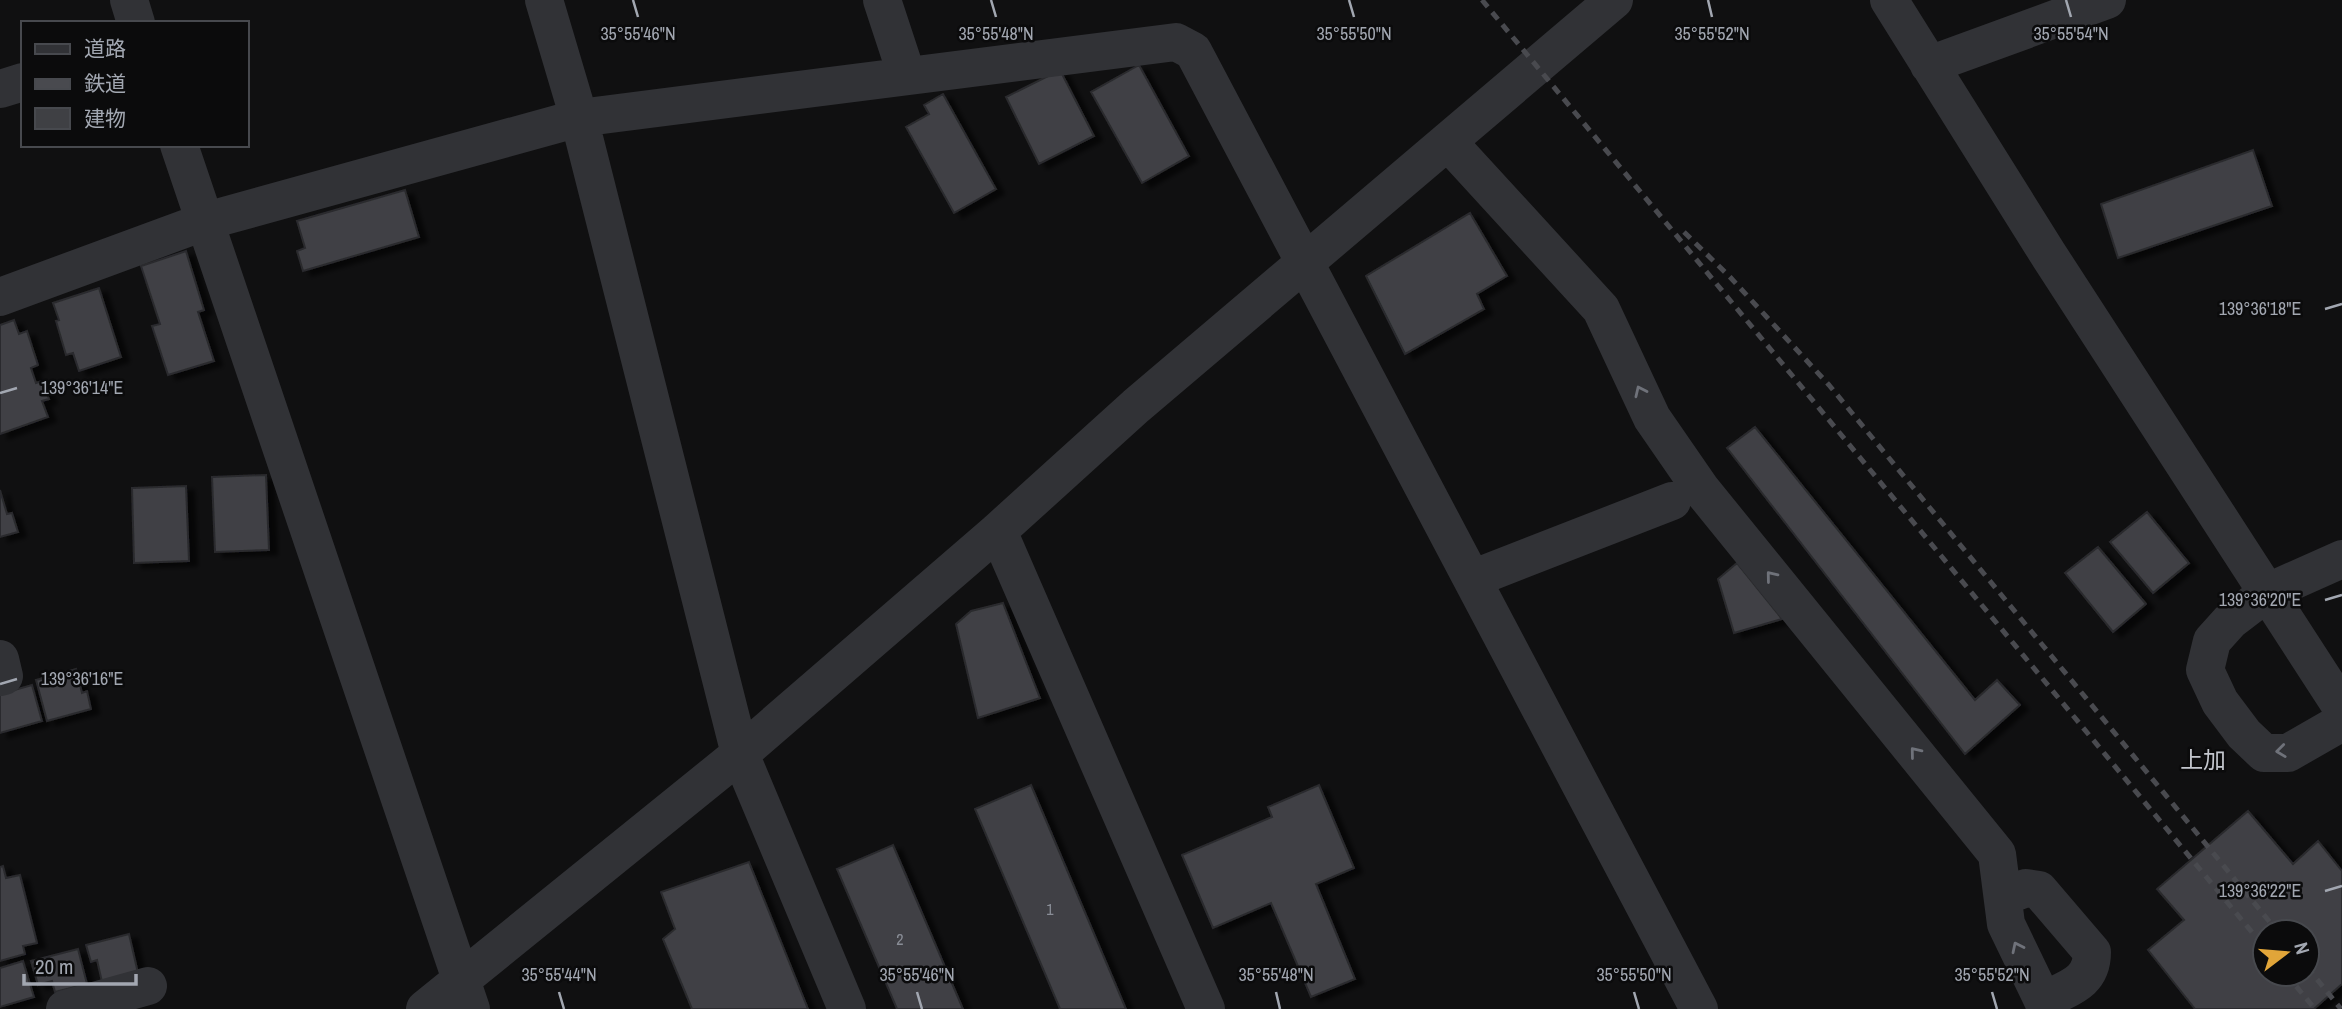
<svg xmlns="http://www.w3.org/2000/svg" width="2342" height="1009" font-family="'Archivo Narrow','Noto Sans JP',sans-serif">
  <defs>
    <filter id="shadow"><feDropShadow dx="8" dy="4.5" stdDeviation="2" flood-color="#0009"/></filter>
  </defs>
  <rect width="100%" height="100%" fill="#101011"/>
  <!-- building -->
  <path fill="#3f4044" stroke="#2a2a2d" stroke-width="2" fill-rule="evenodd" filter="url(#shadow)" d="M 1139,65 L 1189,156 L 1142,183 L 1091,92 Z
    M 1060,70 L 1094,136 L 1039,164 L 1006,97 Z
    M 943,94 L 996,189 L 954,213 L 906,127 L 929,114 L 924,105 Z
    M 2253,150 L 2272,206 L 2118,258 L 2101,204 Z
    M 405,190 L 419,237 L 303,271 L 297,251 L 305,248 L 297,221 Z
    M 1470,213 L 1507,276 L 1477,294 L 1484,309 L 1405,354 L 1366,276 Z
    M 186,251 L 204,310 L 198,312 L 214,361 L 168,375 L 152,326 L 160,324 L 141,266 Z
    M 99,288 L 121,357 L 79,371 L 73,353 L 66,355 L 56,321 L 59,320 L 53,303 Z
    M 14,320 L 19,334 L 27,331 L 38,365 L 31,368 L 36,383 L 42,381 L 49,399 L 42,401 L 48,417 L 0,434 L 0,325 Z
    M 1755,427 L 1975,700 L 1997,680 L 2020,705 L 1965,754 L 1727,448 Z
    M 266,475 L 269,550 L 215,552 L 212,477 Z
    M 186,486 L 189,561 L 134,563 L 132,488 Z
    M 0,490 L 7,514 L 12,513 L 18,532 L 0,537 Z
    M 2147,512 L 2189,563 L 2153,593 L 2110,542 Z
    M 2098,547 L 2146,604 L 2113,632 L 2065,573 Z
    M 1737,563 L 1782,619 L 1734,633 L 1718,579 Z
    M 1003,603 L 1040,698 L 978,718 L 956,624 L 971,611 Z
    M 76,669 L 82,693 L 87,691 L 91,709 L 47,721 L 36,680 Z
    M 32,685 L 42,721 L 0,733 L 0,694 Z
    M 1031,785 L 1126,1009 L 1060,1009 L 975,809 Z
    M 1319,785 L 1354,868 L 1316,884 L 1355,979 L 1311,997 L 1271,903 L 1213,928 L 1182,855 L 1272,817 L 1268,807 Z
    M 2248,811 L 2293,864 L 2318,841 L 2342,871 L 2342,984 L 2314,1009 L 2195,1009 L 2148,950 L 2184,920 L 2157,889 ZM 2265,932 L 2307,932 L 2307,974 L 2265,974 Z
    M 893,845 L 963,1009 L 897,1009 L 837,869 Z
    M 749,862 L 808,1009 L 692,1009 L 663,939 L 675,929 L 661,892 Z
    M 3,866 L 6,878 L 20,875 L 37,943 L 23,946 L 25,954 L 0,961 L 0,867 Z
    M 129,934 L 138,973 L 102,982 L 97,960 L 91,962 L 86,945 Z
    M 78,949 L 87,984 L 55,992 L 52,981 L 38,985 L 31,961 Z
    M 23,961 L 34,997 L 0,1007 L 0,968 Z"/>
  <g fill="none" stroke-linecap="round" stroke-linejoin="round">
    <!-- minor -->
    <path stroke="#313236" stroke-width="38" d="M 129,0 L 136,23
      M 544,0 L 579,118 L 740,754 L 847,1009
      M 882,0 L 907,76
      M 1889,0 L 2048,254 L 2342,708
      M 1929,65 L 2107,0
      M 0,89 L 23,82
      M 1448,142 L 1601,309 L 1652,418 L 1701,489 L 1997,854 L 2006,924 L 2047,1009
      M 179,145 L 471,1009
      M 0,297 L 206,221 L 579,118 L 1176,42 L 1193,51 L 1699,1009
      M 998,531 L 1206,1009
      M 2342,559 L 2268,592 L 2230,621 L 2212,641 L 2205,670 L 2220,702 L 2244,734 L 2264,753 L 2288,753 L 2342,722
      M 1472,579 L 1672,501
      M 0,659 L 4,676 L 0,677
      M 2003,897 L 2026,888 L 2039,890 L 2092,952 C 2092,984 2067,988 2043,1001
      M 65,1009 L 148,986
      M 425,1009 L 740,754 L 998,531 L 1136,406 L 1614,0"/>
    <!-- rail -->
    <path stroke="#494a4f" stroke-width="5" stroke-dasharray="9 7" stroke-linecap="butt" d="M 1482,0 L 2265,948
      M 1684,232 L 1730,277 L 1829,385 L 2278,932
      M 2307,967 L 2341,1009
      M 2286,974 L 2315,1009"/>
  </g>
  <!-- one-way arrows -->
  <defs><path id="oneway-chevron" d="M-2-3.5L2.5 0L-2 3.5" fill="none" stroke-width="1.6" stroke-linecap="round" stroke-linejoin="round" transform="scale(1.75)"/></defs>
  <g stroke="#6f727a">
    <use href="#oneway-chevron" transform="translate(1640 391) rotate(-115)"/>
    <use href="#oneway-chevron" transform="translate(1771 576) rotate(-129)"/>
    <use href="#oneway-chevron" transform="translate(2281 751) rotate(173)"/>
    <use href="#oneway-chevron" transform="translate(1915 752) rotate(-129)"/>
    <use href="#oneway-chevron" transform="translate(2017 947) rotate(-116)"/>
  </g>
  <!-- ticks -->
  <path fill="none" stroke="#a2a7b1" stroke-width="2.5" d="M 633,0 L 638,17M 991,0 L 996,17M 1349,0 L 1354,17M 1708,0 L 1712,17M 2066,0 L 2071,17M 2325,309 L 2342,304M 0,393 L 17,388M 2325,600 L 2342,595M 0,684 L 17,679M 2325,891 L 2342,886M 559,992 L 564,1009M 917,992 L 922,1009M 1276,992 L 1280,1009M 1634,992 L 1639,1009M 1992,992 L 1997,1009"/>
  <g text-anchor="middle" stroke-width="5" stroke-linejoin="round" paint-order="stroke">
    <!-- number labels -->
    <g font-size="16" fill="#898d96">
      <text x="1050" y="915">1</text>
      <text x="900" y="945">2</text>
    </g>
    <!-- quarter labels -->
    <g font-size="23" fill="#c3c6cd" stroke="#0b0b0c">
      <text x="2203" y="768">上加</text>
    </g>
  </g>
  <g font-size="18" text-anchor="middle" fill="#a2a7b1" stroke="#0b0b0c" stroke-width="5" stroke-linejoin="round" paint-order="stroke">
    <text x="638" y="40">35°55'46"N</text>
    <text x="996" y="40">35°55'48"N</text>
    <text x="1354" y="40">35°55'50"N</text>
    <text x="1712" y="40">35°55'52"N</text>
    <text x="2071" y="40">35°55'54"N</text>
    <text x="2260" y="315">139°36'18"E</text>
    <text x="82" y="394">139°36'14"E</text>
    <text x="2260" y="606">139°36'20"E</text>
    <text x="82" y="685">139°36'16"E</text>
    <text x="2260" y="897">139°36'22"E</text>
    <text x="559" y="981">35°55'44"N</text>
    <text x="917" y="981">35°55'46"N</text>
    <text x="1276" y="981">35°55'48"N</text>
    <text x="1634" y="981">35°55'50"N</text>
    <text x="1992" y="981">35°55'52"N</text>
  </g>
  <!-- legend -->
  <rect x="21" y="21" width="228" height="126" fill="#0b0b0c" stroke="#47494e" stroke-width="2"/>
  <rect x="35" y="44" width="35" height="10" fill="#313236" stroke="#47494e" stroke-width="2"/>
  <text x="84" y="56" font-size="21" fill="#a2a7b1">道路</text>
  <rect x="35" y="79" width="35" height="10" fill="#494a4f" stroke="#47494e" stroke-width="2"/>
  <text x="84" y="91" font-size="21" fill="#a2a7b1">鉄道</text>
  <rect x="35" y="108" width="35" height="21" fill="#3f4044" stroke="#47494e" stroke-width="2"/>
  <text x="84" y="126" font-size="21" fill="#a2a7b1">建物</text>
  <!-- north arrow -->
  <g transform="translate(2286 953) rotate(74)"><circle r="33" fill="#0b0b0c" stroke="#47494e" stroke-width="2"/>
  <path d="M0-5L12 26L0 18L-12 26Z" fill="#e1a539"/>
  <text y="-10" font-size="19" font-weight="bold" text-anchor="middle" fill="#a2a7b1">N</text>
  </g>
  <!-- scale -->
  <path d="M24 974v10h112v-10" fill="none" stroke="#a2a7b1" stroke-width="3.5"/>
  <text x="35" y="974" font-size="21" fill="#a2a7b1" stroke="#0b0b0c" stroke-width="5" paint-order="stroke">20 m</text>
</svg>
